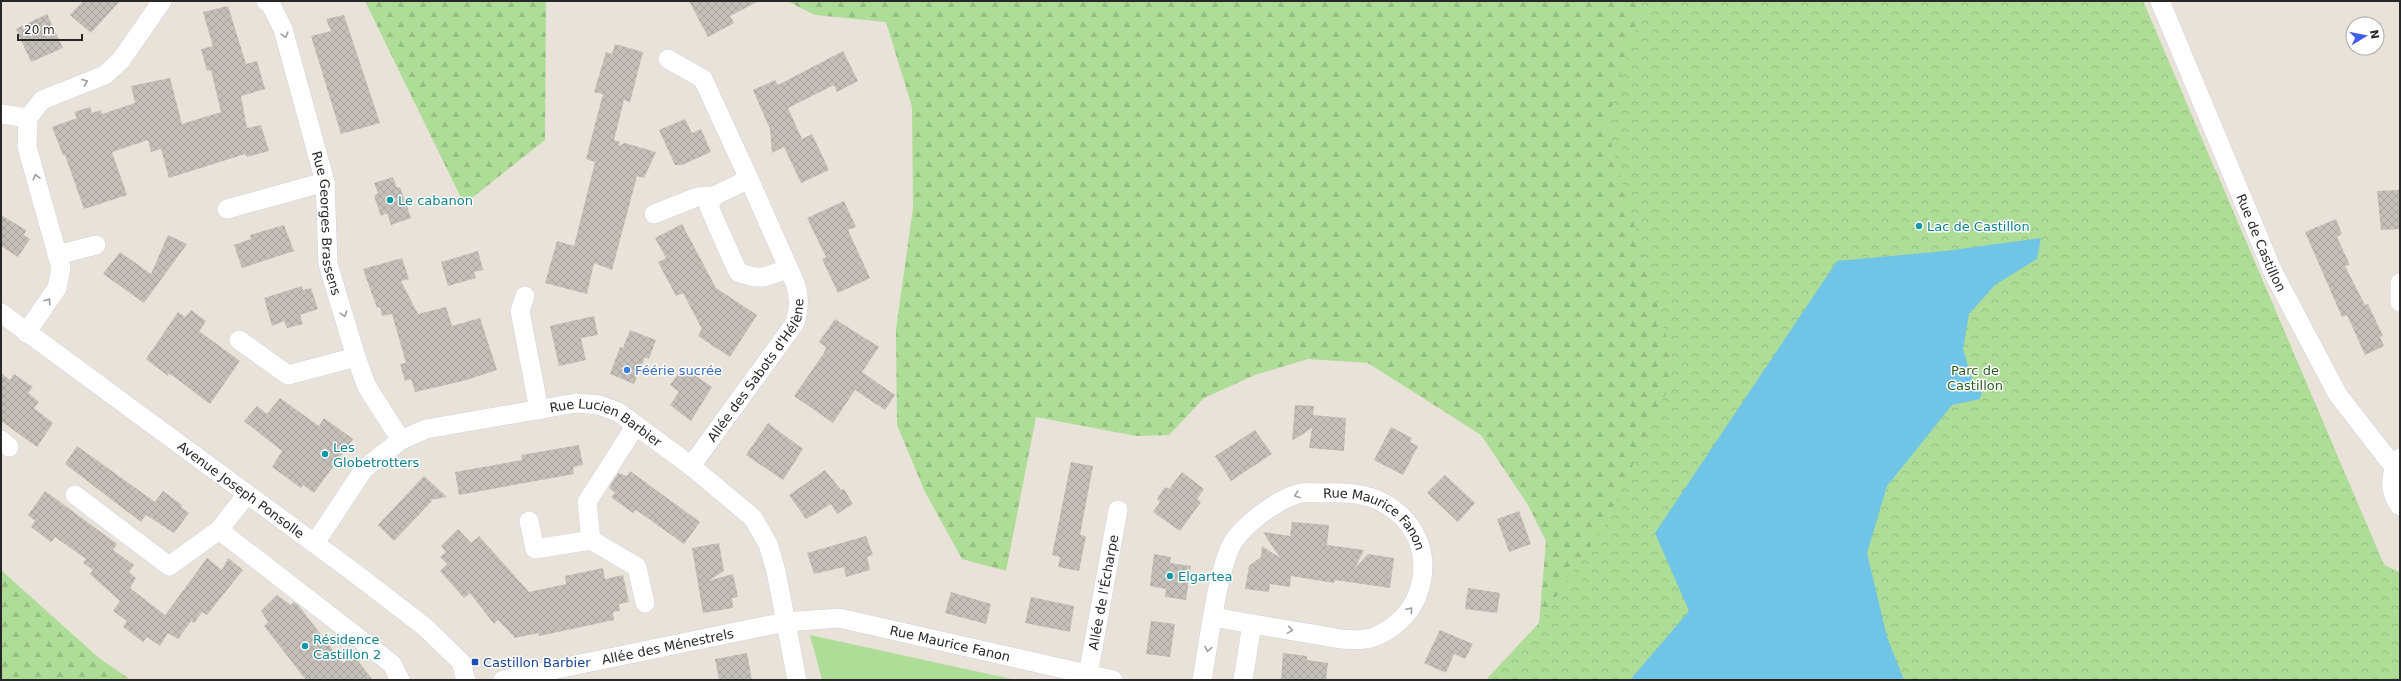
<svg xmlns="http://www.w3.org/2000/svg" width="2401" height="681" font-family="'DejaVu Sans',sans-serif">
  <defs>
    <pattern id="forest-firs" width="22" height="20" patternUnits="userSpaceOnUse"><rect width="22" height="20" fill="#aedd97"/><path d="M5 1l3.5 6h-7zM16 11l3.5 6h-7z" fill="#96be82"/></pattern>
    <pattern id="park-crowns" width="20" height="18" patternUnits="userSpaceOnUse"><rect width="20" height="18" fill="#aedd97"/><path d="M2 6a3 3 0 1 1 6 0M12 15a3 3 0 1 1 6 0" fill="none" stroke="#96be82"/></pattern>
    <pattern id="building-cross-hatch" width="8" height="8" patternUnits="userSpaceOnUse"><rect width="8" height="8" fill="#c4bfb8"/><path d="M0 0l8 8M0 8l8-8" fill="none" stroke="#a8a49e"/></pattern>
  </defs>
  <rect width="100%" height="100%" fill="#e9e2d9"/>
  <!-- grass -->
  <path fill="#aedd97" d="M 810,635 L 1016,680 L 822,680 Z"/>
  <!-- forest -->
  <path fill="url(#forest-firs)" d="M 365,1 L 546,1 L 545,140 L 464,204 Z
    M 787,1 L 1706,1 L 2216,171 L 2384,565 L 2400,573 L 2400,680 L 1655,533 L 1486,680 L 1539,623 L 1546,541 L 1528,505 L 1481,435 L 1368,363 L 1308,359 L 1255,375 L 1204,398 L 1169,435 L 1136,436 L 1036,417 L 1006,571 L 962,559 L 925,492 L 897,425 L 896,329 L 913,208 L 912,107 L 886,22 L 815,15 Z
    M 1,570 L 99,658 L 131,680 L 1,680 Z"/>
  <!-- park -->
  <path fill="url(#park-crowns)" d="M 1643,1 L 2143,1 L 2384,565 L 2400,573 L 2400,680 L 1486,680 L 1539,623 L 1606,523 L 1665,395 L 1673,360 L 1606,125 Z"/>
  <!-- water -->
  <path fill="#70c4e6" d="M 2041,238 L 2037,259 L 1995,285 L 1969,314 L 1963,349 L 1973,383 L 1983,387 L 1980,399 L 1952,405 L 1887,486 L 1867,553 L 1887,637 L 1904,680 L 1630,680 L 1689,611 L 1655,533 L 1837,261 L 1945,251 Z"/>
  <!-- building -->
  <path fill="url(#building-cross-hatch)" d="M 83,1 L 120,1 L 91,33 L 70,15 Z
    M 689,1 L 759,1 L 730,16 L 734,23 L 708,37 Z
    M 228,6 L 246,64 L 257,61 L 265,89 L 241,96 L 247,128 L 261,125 L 269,151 L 247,157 L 245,154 L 169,178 L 161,149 L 151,152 L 148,140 L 112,152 L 127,195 L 84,209 L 65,155 L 63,155 L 52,127 L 77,118 L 74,112 L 90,107 L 92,113 L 101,110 L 102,114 L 135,103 L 131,86 L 170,78 L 182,124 L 221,112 L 211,70 L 207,71 L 201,49 L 213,46 L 203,12 Z
    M 47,14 L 63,48 L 31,62 L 16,29 Z
    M 344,15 L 380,123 L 341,134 L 311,36 L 331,31 L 326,19 Z
    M 615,44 L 643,52 L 630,102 L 624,100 L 614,140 L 620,142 L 619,146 L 625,143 L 656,152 L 644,178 L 637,176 L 612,270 L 594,263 L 587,294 L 545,283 L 557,241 L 574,246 L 595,162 L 586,159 L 603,94 L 594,92 L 606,52 L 612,54 Z
    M 843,51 L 858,81 L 837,92 L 834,85 L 788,108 L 802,139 L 812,134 L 829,170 L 801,183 L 784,147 L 772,153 L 770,129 L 753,90 L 775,80 L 778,85 Z
    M 685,119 L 692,133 L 701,129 L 711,152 L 682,165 L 675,165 L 659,130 Z
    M 393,177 L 397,188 L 400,187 L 411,218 L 391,225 L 387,213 L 381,216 L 374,196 L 378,193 L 374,183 Z
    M 2400,190 L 2400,229 L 2381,230 L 2377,191 Z
    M 844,201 L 856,227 L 848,230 L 870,278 L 838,293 L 822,259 L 826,257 L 807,218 Z
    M 1,215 L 26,230 L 24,235 L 30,239 L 18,257 L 1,246 Z
    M 2336,219 L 2342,234 L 2337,237 L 2350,265 L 2345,266 L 2365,305 L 2368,304 L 2383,336 L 2380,337 L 2384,346 L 2365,355 L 2347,315 L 2342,317 L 2305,232 Z
    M 682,224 L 716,288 L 757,315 L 730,357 L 698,336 L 702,329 L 683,293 L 676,296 L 658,262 L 666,258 L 655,238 Z
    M 284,225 L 294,251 L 242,268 L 234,245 L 251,239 L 250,235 Z
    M 168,235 L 187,244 L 144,303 L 103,274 L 120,252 L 151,274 Z
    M 478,251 L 483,270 L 474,272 L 476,278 L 448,286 L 441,262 Z
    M 402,258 L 409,279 L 401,281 L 418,314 L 446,307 L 452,326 L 480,318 L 497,370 L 463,381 L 415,392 L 411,379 L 405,381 L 400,364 L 406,363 L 392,314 L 382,316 L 380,307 L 377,308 L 363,269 Z
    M 302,286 L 303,290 L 311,288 L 318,309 L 300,315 L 303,324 L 287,328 L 284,321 L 272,326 L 264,298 Z
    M 191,310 L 206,321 L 199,331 L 240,361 L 210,404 L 169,373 L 168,376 L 146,359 L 178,312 L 185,317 Z
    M 594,316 L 598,335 L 581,338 L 586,360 L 559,366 L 550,326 Z
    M 835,319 L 879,347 L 862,372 L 895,395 L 885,410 L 855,390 L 833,423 L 794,396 L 824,353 L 826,347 L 819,342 Z
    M 630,330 L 656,340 L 649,359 L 645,357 L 634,384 L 610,374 L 620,347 L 623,348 Z
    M 683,367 L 712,387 L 691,421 L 670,405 L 679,392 L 670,385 Z
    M 1,373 L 10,380 L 14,374 L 33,387 L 28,393 L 39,402 L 34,408 L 53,423 L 37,447 L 1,421 Z
    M 280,398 L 319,426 L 324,418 L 353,439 L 314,493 L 303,485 L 301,488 L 272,467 L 282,451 L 244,421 L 257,406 L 267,414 Z
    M 1295,405 L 1314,406 L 1313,415 L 1346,418 L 1344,451 L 1309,448 L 1312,428 L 1292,441 Z
    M 768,423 L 803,449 L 783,480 L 746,455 Z
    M 1391,427 L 1412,438 L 1410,442 L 1418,446 L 1403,475 L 1374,460 Z
    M 1255,430 L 1272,454 L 1231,481 L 1215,456 Z
    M 579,445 L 583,465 L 573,467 L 574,474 L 459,495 L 455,472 L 522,460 L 521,455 Z
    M 77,446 L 155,502 L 163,491 L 182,505 L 181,507 L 189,513 L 174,533 L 146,515 L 141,522 L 65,464 Z
    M 1071,462 L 1093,466 L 1080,535 L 1086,536 L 1079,571 L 1058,567 L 1060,557 L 1052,555 Z
    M 825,470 L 841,490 L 844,489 L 853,504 L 837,514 L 831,504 L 806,519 L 789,495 Z
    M 630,471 L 700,522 L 684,544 L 636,510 L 633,513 L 611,497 L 615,493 L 609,488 L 618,473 L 627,476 Z
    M 1182,472 L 1204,489 L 1197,499 L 1201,502 L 1180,531 L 1153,512 L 1160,502 L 1157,499 L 1165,487 L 1169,489 Z
    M 1445,475 L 1475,503 L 1458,522 L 1427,493 Z
    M 424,476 L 447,497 L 430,500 L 432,501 L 394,541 L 378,525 Z
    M 45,491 L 117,544 L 113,550 L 134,565 L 129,572 L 136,578 L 130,588 L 165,615 L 207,558 L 222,570 L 228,558 L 243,570 L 207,615 L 202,612 L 194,623 L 191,621 L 178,639 L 168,633 L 160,646 L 147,637 L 143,642 L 123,627 L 127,621 L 113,611 L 120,601 L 90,574 L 93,570 L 83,563 L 86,559 L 55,537 L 51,542 L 31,527 L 35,521 L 28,515 Z
    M 1519,511 L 1531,544 L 1509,552 L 1497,519 Z
    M 1292,522 L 1329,525 L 1327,545 L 1364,550 L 1355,568 L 1368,554 L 1394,558 L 1390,588 L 1335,580 L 1334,583 L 1291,576 L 1290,587 L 1270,584 L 1269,592 L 1245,589 L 1249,566 L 1261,557 L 1262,546 L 1280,558 L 1263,532 L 1290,536 Z
    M 458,529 L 471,543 L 479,536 L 529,592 L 566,584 L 565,576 L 603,568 L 605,579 L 623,575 L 629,602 L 619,604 L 620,611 L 613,612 L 614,620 L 539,636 L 538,633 L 515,638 L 498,620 L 494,624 L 470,593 L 464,598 L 440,571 L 447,564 L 440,557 L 446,552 L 441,546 Z
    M 866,536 L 873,555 L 867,557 L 870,570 L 846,577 L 844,567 L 814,574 L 807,553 Z
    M 719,543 L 724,571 L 708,581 L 733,574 L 738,597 L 732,598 L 733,608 L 703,613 L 692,548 Z
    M 1154,554 L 1171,557 L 1170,563 L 1191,566 L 1186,600 L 1165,597 L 1166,589 L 1150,586 Z
    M 1468,588 L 1500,593 L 1497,613 L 1465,609 Z
    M 951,592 L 991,604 L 986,624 L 945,613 Z
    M 277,595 L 291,605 L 294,602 L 298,605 L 343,663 L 354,656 L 373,680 L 306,680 L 264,626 L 268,622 L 261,611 Z
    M 1031,597 L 1074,606 L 1070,632 L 1025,623 Z
    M 1151,621 L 1175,624 L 1170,657 L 1146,654 Z
    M 1440,630 L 1473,644 L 1465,659 L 1454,654 L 1446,673 L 1424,663 Z
    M 747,653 L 752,680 L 719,680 L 715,659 Z
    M 1283,653 L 1307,656 L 1307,660 L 1328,663 L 1326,680 L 1281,680 Z"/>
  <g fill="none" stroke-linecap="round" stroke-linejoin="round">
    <!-- street casing -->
    <g stroke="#ced1df" stroke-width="20">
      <g id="street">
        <path id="s1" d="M 266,1 L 271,5 L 283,29 L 325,182 L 328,264 L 356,357 L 367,387 L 401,440"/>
        <path id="s2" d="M 2160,1 L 2273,272 L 2338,395 L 2394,467"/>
        <path d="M 668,59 L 703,79 L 749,179"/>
        <path d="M 1,114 L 28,118"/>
        <path d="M 227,209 L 325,182"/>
        <path d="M 654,214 L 697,197 L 714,196"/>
        <path d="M 57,255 L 96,245"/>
        <path d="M 2400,283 L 2400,302"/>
        <path d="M 525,296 L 520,311 L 539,410"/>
        <path id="s3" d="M 1,313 L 352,571 L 425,627 L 461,662 L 466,680"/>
        <path d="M 26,333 L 57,288 L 61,268 L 27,147 L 28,118 L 42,100 L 105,75 L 121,60 L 162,1"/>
        <path d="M 239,340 L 288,375 L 356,357"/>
        <path d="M 1,440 L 9,447"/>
        <path d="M 2400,458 C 2390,473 2388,491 2400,506"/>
        <path id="s4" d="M 691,466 L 795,323 C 799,308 800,298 795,283 L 749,179 L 714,196 L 709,207 L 738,272 C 759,281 768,277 788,268"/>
        <path d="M 75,495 L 169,566 L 219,530 L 247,494"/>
        <path d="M 529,521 L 535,549 L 591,540 L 637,567 L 645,603"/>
        <path d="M 219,530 L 392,664 L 400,680"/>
        <path d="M 591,540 L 587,502 L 636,425"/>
        <path id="s5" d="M 315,543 L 364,469 L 401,440 L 426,429 L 576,403 L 599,405 L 618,412 L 691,466 L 753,518 L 768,544 L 776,571 L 797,680"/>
        <path id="s6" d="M 1088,675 L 1118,510"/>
        <path id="s7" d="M 503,680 L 785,622 L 839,618 L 1113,680"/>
        <path id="s8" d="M 1202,680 C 1208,648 1218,562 1235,539 C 1249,521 1279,498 1301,493 C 1308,492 1316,493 1323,493 C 1338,492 1361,493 1375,499 C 1415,516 1433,555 1417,596 C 1410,615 1390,632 1371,638 C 1350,643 1327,636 1306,633 C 1276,628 1245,623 1214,617"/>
        <path d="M 1243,680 L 1252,624"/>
      </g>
    </g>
    <!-- street -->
    <use href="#street" stroke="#fff" stroke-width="19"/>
  </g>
  <!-- one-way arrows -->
  <defs><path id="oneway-chevron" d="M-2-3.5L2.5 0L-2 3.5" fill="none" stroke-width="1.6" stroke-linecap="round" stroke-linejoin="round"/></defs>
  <g stroke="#9e9e9e">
    <use href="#oneway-chevron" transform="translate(285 35) rotate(74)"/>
    <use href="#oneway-chevron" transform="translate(85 82) rotate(-21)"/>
    <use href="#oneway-chevron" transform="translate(36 177) rotate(-105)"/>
    <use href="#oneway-chevron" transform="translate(48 301) rotate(-56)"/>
    <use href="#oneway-chevron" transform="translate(344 314) rotate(73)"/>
    <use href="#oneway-chevron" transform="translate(1297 495) rotate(161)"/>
    <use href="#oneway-chevron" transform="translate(1410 610) rotate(-50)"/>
    <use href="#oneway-chevron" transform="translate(1290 630) rotate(9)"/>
    <use href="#oneway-chevron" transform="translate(1208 649) rotate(101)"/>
  </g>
  <!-- markers -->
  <g fill="#0f9aa8" stroke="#fff" stroke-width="1.5">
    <circle cx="390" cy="200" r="4"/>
    <circle cx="1919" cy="226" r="4"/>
    <circle cx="325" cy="454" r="4"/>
    <circle cx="1170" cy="576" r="4"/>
    <circle cx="305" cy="646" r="4"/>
  </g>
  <circle fill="#3f7fe0" stroke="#fff" stroke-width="1.5" cx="627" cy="370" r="4"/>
  <rect fill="#1a4fb4" stroke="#fff" stroke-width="1.5" x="471" y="658" width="8" height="8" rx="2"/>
  <g text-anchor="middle" stroke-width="3" stroke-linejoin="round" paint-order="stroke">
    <!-- culture labels -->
    <g font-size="13" fill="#0d838f" stroke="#fff" text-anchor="start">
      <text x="398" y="205">Le cabanon</text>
      <text x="1927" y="231">Lac de Castillon</text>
      <text x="333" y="452">Les<tspan x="333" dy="15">Globetrotters</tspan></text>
      <text x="1178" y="581">Elgartea</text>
      <text x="313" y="644">Résidence<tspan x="313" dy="15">Castillon 2</tspan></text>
    </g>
    <!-- street labels -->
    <g font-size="13" fill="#272727" stroke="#fff">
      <text dy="5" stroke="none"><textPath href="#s1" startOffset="233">Rue Georges Brassens</textPath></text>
      <text dy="5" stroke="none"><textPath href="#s2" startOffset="262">Rue de Castillon</textPath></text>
      <text dy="5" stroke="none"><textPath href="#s4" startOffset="117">Allée des Sabots d'Hélène</textPath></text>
      <text dy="5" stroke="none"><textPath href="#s5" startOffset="350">Rue Lucien Barbier</textPath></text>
      <text dy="5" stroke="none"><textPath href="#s3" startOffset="298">Avenue Joseph Ponsolle</textPath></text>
      <text dy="5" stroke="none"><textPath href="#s8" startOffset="311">Rue Maurice Fanon</textPath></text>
      <text dy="5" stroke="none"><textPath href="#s6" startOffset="84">Allée de l'Écharpe</textPath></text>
      <text dy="5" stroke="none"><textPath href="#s7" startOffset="456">Rue Maurice Fanon</textPath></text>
      <text dy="5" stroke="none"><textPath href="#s7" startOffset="168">Allée des Ménestrels</textPath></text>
    </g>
    <!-- shop labels -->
    <g font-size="13" fill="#366cbe" stroke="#fff" text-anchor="start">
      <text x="635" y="375">Féérie sucrée</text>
    </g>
    <!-- park labels -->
    <g font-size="13" fill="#295e1d" stroke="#fff">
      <text x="1975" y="375">Parc de<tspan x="1975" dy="15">Castillon</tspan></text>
    </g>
    <!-- transit labels -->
    <g font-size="13" fill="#164399" stroke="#fff" text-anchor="start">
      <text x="483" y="667">Castillon Barbier</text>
    </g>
  </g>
  <!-- border -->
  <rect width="2401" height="681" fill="none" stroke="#272727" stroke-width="4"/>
  <!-- north arrow -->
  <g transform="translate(2365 36) rotate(80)"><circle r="19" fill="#ffffff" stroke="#a9a9a9"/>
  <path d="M0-3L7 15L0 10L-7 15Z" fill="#405def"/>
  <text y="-6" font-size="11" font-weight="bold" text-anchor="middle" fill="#272727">N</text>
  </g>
  <!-- scale -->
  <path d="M18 34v6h64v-6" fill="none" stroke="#272727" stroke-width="2"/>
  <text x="24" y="34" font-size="12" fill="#272727" stroke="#ffffff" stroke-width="3" paint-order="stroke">20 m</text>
</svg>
